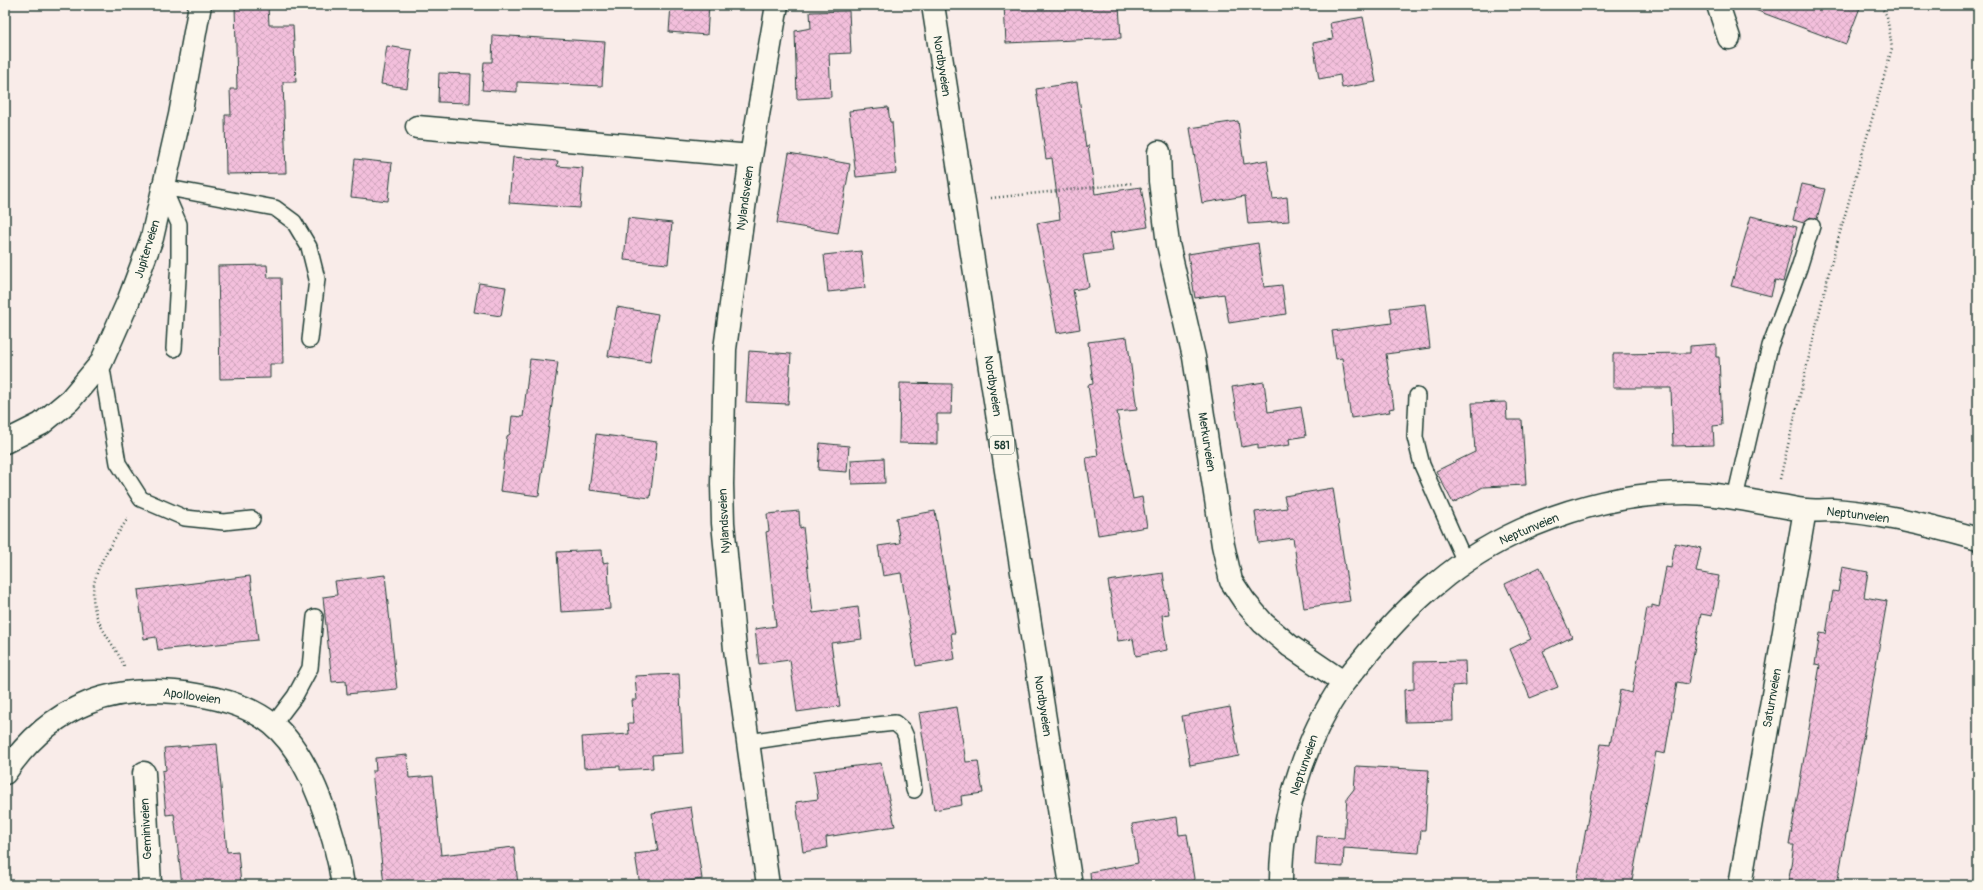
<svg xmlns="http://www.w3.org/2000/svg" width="1983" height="890" font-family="Pangolin,sans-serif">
  <defs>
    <pattern id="building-cross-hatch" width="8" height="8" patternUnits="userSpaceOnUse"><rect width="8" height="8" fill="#f3bfdc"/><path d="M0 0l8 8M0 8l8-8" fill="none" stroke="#d0a5bd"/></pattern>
  </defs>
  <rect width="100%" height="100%" fill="#f9ece9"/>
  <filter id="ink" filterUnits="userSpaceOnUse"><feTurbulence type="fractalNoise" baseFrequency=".025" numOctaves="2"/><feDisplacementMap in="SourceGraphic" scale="8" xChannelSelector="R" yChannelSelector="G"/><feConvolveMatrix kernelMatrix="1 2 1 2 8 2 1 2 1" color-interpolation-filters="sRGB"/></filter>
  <g filter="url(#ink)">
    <!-- building -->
    <path fill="url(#building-cross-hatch)" stroke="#1f3d34" d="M 235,5 L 268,5 L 269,25 L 293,25 L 296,82 L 283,82 L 286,173 L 226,174 L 225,115 L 231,115 L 230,89 L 237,89 Z
      M 671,5 L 709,5 L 707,35 L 669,32 Z
      M 1004,5 L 1045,5 L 1046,8 L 1119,5 L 1121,38 L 1006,43 Z
      M 1748,5 L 1861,5 L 1846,44 L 1747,7 Z
      M 849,11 L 851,53 L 829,54 L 831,97 L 797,99 L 795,31 L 811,28 L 810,12 Z
      M 1363,17 L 1376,82 L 1342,88 L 1340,75 L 1319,79 L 1313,43 L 1333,39 L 1330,23 Z
      M 493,35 L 605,42 L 602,86 L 517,82 L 517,92 L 482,90 L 484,62 L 492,62 Z
      M 387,46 L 412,50 L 407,88 L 381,84 Z
      M 439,73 L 471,74 L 470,103 L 438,102 Z
      M 1077,82 L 1086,148 L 1088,145 L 1095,194 L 1141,187 L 1148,227 L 1110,233 L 1113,251 L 1083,255 L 1089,287 L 1073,290 L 1080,329 L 1057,333 L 1037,223 L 1060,219 L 1052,158 L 1046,159 L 1036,89 Z
      M 888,107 L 890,122 L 892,122 L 896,173 L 856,177 L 849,111 Z
      M 1238,121 L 1244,164 L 1267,160 L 1273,199 L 1287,197 L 1289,221 L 1248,224 L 1245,196 L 1202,203 L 1190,128 Z
      M 789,153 L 850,164 L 838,233 L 777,223 Z
      M 513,157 L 558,161 L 557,166 L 583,168 L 580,208 L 509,203 Z
      M 355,159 L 392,163 L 388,201 L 351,197 Z
      M 1802,184 L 1825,189 L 1817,219 L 1810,217 L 1804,223 L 1793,220 Z
      M 1751,216 L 1797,227 L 1783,282 L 1775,280 L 1771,296 L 1731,286 Z
      M 628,218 L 672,223 L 668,264 L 624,260 Z
      M 1258,243 L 1264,287 L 1282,285 L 1286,314 L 1229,323 L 1224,294 L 1195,298 L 1188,254 Z
      M 861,251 L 865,288 L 828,292 L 824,255 Z
      M 267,265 L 268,278 L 281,278 L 283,364 L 270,364 L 270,378 L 220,379 L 218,266 Z
      M 479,283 L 506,287 L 501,316 L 474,312 Z
      M 1425,304 L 1430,348 L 1386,354 L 1394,408 L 1389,409 L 1390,412 L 1351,418 L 1342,358 L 1336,359 L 1332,331 L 1392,323 L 1390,308 Z
      M 617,307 L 658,314 L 650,362 L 608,356 Z
      M 1127,337 L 1137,410 L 1117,412 L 1133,499 L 1142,497 L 1147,527 L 1098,535 L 1086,458 L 1098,456 L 1088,385 L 1093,384 L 1088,342 Z
      M 1716,344 L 1716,357 L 1719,357 L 1722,425 L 1713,426 L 1714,445 L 1673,446 L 1671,388 L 1613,388 L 1613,354 L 1690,353 L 1690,346 Z
      M 749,351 L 791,354 L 788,404 L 746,402 Z
      M 530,359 L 558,362 L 539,496 L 500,491 L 507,436 L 510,434 L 512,416 L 523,417 Z
      M 1264,382 L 1268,412 L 1301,407 L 1306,436 L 1289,439 L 1290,445 L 1258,449 L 1258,444 L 1242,447 L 1232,387 Z
      M 900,383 L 952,384 L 951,414 L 937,414 L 937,444 L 899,443 Z
      M 1506,402 L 1507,420 L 1522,420 L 1526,485 L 1483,487 L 1453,503 L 1436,471 L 1475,452 L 1472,403 Z
      M 596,434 L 657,442 L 650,498 L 589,490 Z
      M 820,443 L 849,446 L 847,472 L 818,470 Z
      M 884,458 L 885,483 L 852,484 L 851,460 Z
      M 1333,488 L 1350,601 L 1304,608 L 1293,538 L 1259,543 L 1255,512 L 1287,508 L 1284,496 Z
      M 799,511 L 800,528 L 803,527 L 813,613 L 858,607 L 862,639 L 831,643 L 840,706 L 797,712 L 790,660 L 759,664 L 755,629 L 776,626 L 766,532 L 769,531 L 767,514 Z
      M 935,511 L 955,633 L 951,633 L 955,659 L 916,666 L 901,573 L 883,576 L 878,546 L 900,543 L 896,518 Z
      M 1675,543 L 1701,548 L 1696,572 L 1719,576 L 1712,616 L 1701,614 L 1688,684 L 1677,682 L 1665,754 L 1656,752 L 1631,885 L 1576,885 L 1601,744 L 1610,745 L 1620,690 L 1632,693 L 1647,608 L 1652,608 L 1652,605 L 1659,607 L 1666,567 L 1671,568 Z
      M 602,550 L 603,563 L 608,562 L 610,609 L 561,612 L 557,552 Z
      M 1540,567 L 1572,637 L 1543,651 L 1558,687 L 1530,698 L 1510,649 L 1531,639 L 1505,584 Z
      M 1842,567 L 1868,572 L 1864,597 L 1887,601 L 1868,711 L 1837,885 L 1788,885 L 1794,845 L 1789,845 L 1820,665 L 1815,664 L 1820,633 L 1826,634 L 1833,591 L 1838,592 Z
      M 1163,573 L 1169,614 L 1162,615 L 1167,650 L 1136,656 L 1133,639 L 1118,641 L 1108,581 Z
      M 385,575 L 397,689 L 347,694 L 346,681 L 332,682 L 323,597 L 337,595 L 335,581 Z
      M 250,576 L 258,640 L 158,650 L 156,637 L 144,639 L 138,590 Z
      M 1465,661 L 1466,685 L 1452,686 L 1453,721 L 1405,722 L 1404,690 L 1414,689 L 1414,662 Z
      M 679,674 L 683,753 L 652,755 L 653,768 L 620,770 L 620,766 L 584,768 L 582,737 L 629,734 L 628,723 L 634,723 L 632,700 L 637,700 L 635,676 Z
      M 957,707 L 966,762 L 978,761 L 983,793 L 961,796 L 962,805 L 934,810 L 919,713 Z
      M 1230,707 L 1239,756 L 1190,765 L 1182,716 Z
      M 217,744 L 227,852 L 238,851 L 241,885 L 182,885 L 174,814 L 166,815 L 162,771 L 166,770 L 164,748 Z
      M 407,755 L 409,778 L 433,776 L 441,855 L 514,847 L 518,885 L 384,885 L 372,771 L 376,771 L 375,758 Z
      M 881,763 L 895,826 L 826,837 L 827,848 L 803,852 L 796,802 L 818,799 L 814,771 Z
      M 1356,766 L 1429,770 L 1425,830 L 1421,830 L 1419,853 L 1344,848 L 1343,867 L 1315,865 L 1317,836 L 1344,838 L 1347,798 L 1354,789 Z
      M 691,807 L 702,879 L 663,885 L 640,885 L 635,854 L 658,851 L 652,813 Z
      M 1177,817 L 1179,835 L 1187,834 L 1195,885 L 1091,885 L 1090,872 L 1138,863 L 1132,824 Z"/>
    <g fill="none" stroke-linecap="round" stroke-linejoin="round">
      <!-- lane casing -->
      <g stroke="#1f3d34" stroke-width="18">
        <path id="lane" d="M 163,187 L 275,208 L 294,222 L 309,247 L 317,279 L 310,340
          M 163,187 L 179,224 L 179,261 L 174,349
          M 101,363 L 118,463 L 141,499 L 185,518 L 224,522 L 252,519
          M 1417,396 L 1415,437 L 1422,465 L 1465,562
          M 1735,498 L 1770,346 L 1799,268 L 1812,226
          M 273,725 L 295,696 L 310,668 L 315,617
          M 748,742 L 829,730 L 895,723 L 903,730 L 906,737 L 914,790"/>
      </g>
      <!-- street casing -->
      <g stroke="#1f3d34" stroke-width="25">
        <path id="street" d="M 1718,5 L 1729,38
          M 417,127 L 751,156
          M 1159,152 L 1160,181 L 1168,244 L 1194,357 L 1223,545 L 1231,581 L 1245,602 L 1263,623 L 1290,646 L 1343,682
          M 5,442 L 41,424 L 70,400 L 101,363 L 128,302 L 152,238 L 180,115 L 200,5
          M 5,773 C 52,704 115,681 197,695 C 223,699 251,707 272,724 C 311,755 336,837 343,885
          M 144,773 L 150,885
          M 768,885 L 735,649 L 723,523 L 722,484 L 725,349 L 751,156 L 777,5
          M 1281,885 C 1280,818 1304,740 1342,685 C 1350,674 1360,663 1368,653 C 1389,628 1411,604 1436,584 C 1503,527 1599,493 1687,493 C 1716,493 1745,500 1774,505 C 1784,506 1795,509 1806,510 C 1815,511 1824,510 1833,510 C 1880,513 1933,526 1978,539
          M 1740,885 L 1805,510"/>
      </g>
      <!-- primary casing -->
      <g stroke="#1f3d34" stroke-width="25">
        <path id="primary" d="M 933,5 L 1071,885"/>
      </g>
      <!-- path -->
      <path stroke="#1f3d34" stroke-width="2.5" stroke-dasharray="1 3" stroke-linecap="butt" d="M 991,198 L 1134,183
        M 1780,479 L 1830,268 L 1892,48 L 1887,16 L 1880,5
        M 124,666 C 117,649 104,635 97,617 C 83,580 109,548 128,518"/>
      <!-- lane -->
      <use href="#lane" stroke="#fbf7ec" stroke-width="15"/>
      <!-- street -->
      <use href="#street" stroke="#fbf7ec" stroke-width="22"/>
      <!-- primary -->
      <use href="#primary" stroke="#fbf7ec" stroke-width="22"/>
    </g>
  </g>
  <g text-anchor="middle" stroke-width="4" stroke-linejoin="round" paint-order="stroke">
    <!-- shield labels -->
    <rect fill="#fbf7ec" stroke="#61756b" stroke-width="1" x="990" y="436" width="24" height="18" rx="3"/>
    <g font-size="11" font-weight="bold" fill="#1f3d34">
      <text x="1002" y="449">581</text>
    </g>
    <!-- street labels -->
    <g font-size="12" fill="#1f3d34" stroke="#fbf7ec">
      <text transform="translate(942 66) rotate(81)" y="4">Nordbyveien</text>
      <text transform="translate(745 198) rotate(-82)" y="4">Nylandsveien</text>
      <text transform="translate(147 249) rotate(-73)" y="4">Jupiterveien</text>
      <text transform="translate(993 386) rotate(81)" y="4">Nordbyveien</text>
      <text transform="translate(1207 442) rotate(81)" y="4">Merkurveien</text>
      <text transform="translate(1858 515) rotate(7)" y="4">Neptunveien</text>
      <text transform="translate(724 521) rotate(-93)" y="4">Nylandsveien</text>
      <text transform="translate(1529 529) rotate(-23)" y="4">Neptunveien</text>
      <text transform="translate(192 696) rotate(8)" y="4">Apolloveien</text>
      <text transform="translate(1772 698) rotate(-80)" y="4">Saturnveien</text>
      <text transform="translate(1043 706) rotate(81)" y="4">Nordbyveien</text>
      <text transform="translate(1304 765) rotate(-71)" y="4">Neptunveien</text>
      <text transform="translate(146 829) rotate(-93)" y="4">Geminiveien</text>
    </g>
  </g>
  <!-- margin -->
  <rect width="1983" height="890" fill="none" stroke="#fbf7ec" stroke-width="20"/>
  <rect x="10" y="10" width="1963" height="870" fill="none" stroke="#1f3d34" stroke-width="1.5" filter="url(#ink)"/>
</svg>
